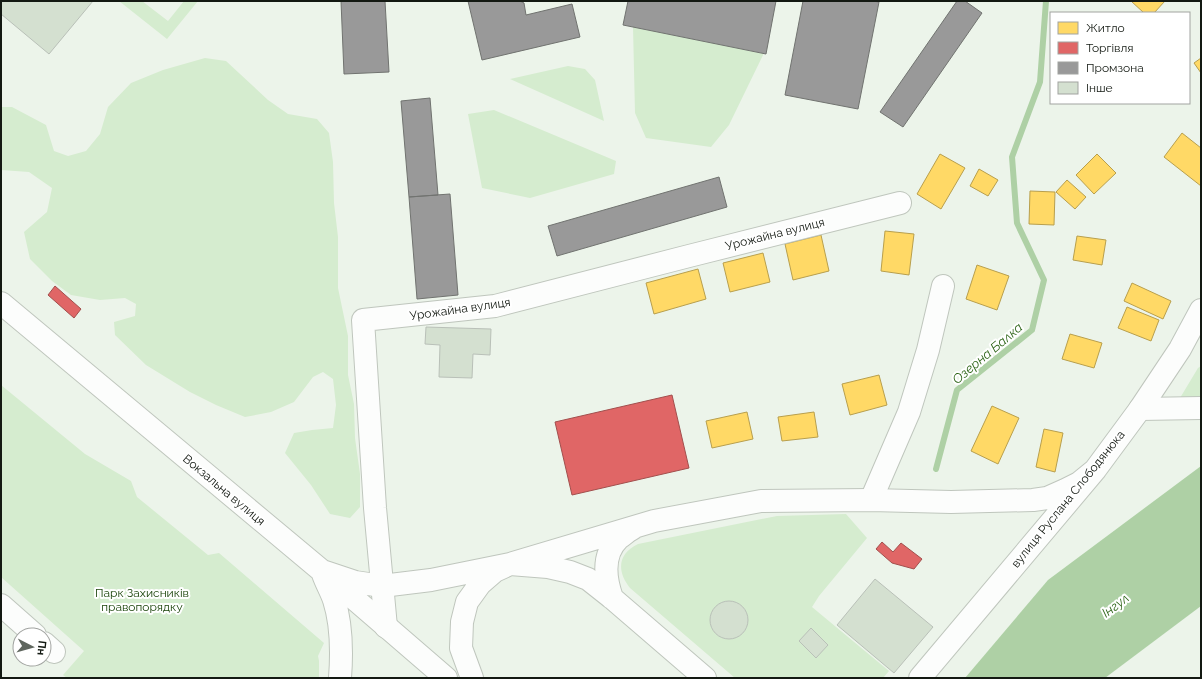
<svg xmlns="http://www.w3.org/2000/svg" width="1202" height="679" font-family="Raleway,sans-serif">
  <rect width="100%" height="100%" fill="#ecf4ea"/>
  <!-- green -->
  <path fill="#d5eccf" d="M 119,1 L 142,1 L 168,21 L 184,1 L 198,1 L 167,39 Z
    M 633,27 L 764,53 L 729,125 L 711,147 L 646,138 L 635,113 Z
    M 205,58 L 226,61 L 268,100 L 288,114 L 317,119 L 329,133 L 333,162 L 334,203 L 338,237 L 338,288 L 348,336 L 348,375 L 354,404 L 355,438 L 360,474 L 360,507 L 350,518 L 330,514 L 311,485 L 285,453 L 294,433 L 312,430 L 333,428 L 336,405 L 333,379 L 323,372 L 313,377 L 294,402 L 271,412 L 245,417 L 216,405 L 190,392 L 146,365 L 115,335 L 114,322 L 135,316 L 136,304 L 125,298 L 100,300 L 71,295 L 52,281 L 30,259 L 24,232 L 47,212 L 52,188 L 29,172 L 1,170 L 1,107 L 12,107 L 46,125 L 54,151 L 68,156 L 86,151 L 100,134 L 108,107 L 131,83 L 163,70 Z
    M 568,66 L 585,69 L 595,80 L 604,121 L 510,79 Z
    M 494,110 L 616,161 L 614,174 L 530,198 L 482,188 L 468,114 Z
    M 1201,366 L 1201,402 L 1177,403 L 1198,368 Z
    M 1,385 L 85,454 L 131,481 L 137,497 L 208,555 L 219,553 L 324,643 L 318,656 L 319,661 L 319,678 L 67,678 L 63,675 L 84,651 L 1,577 Z
    M 846,514 L 867,538 L 819,596 L 812,607 L 889,671 L 883,678 L 735,678 L 630,588 C 617,572 617,554 638,544 L 777,516 Z"/>
  <!-- water -->
  <path fill="#aed0a5" d="M 1201,466 L 1201,606 L 1105,678 L 965,678 L 1048,580 Z"/>
  <!-- homes -->
  <path fill="#ffd966" stroke="#b89f4d" d="M 1131,1 L 1165,1 L 1154,13 L 1144,13 Z
    M 1201,58 L 1201,73 L 1194,63 Z
    M 1182,133 L 1201,148 L 1201,186 L 1164,157 Z
    M 940,154 L 965,168 L 941,209 L 917,194 Z
    M 1097,154 L 1116,173 L 1094,194 L 1076,175 Z
    M 979,169 L 998,180 L 988,196 L 970,186 Z
    M 1067,180 L 1086,197 L 1075,209 L 1056,192 Z
    M 1030,191 L 1055,192 L 1054,225 L 1029,224 Z
    M 885,231 L 914,234 L 909,275 L 881,271 Z
    M 821,235 L 829,271 L 793,280 L 785,244 Z
    M 1077,236 L 1106,240 L 1102,265 L 1073,260 Z
    M 763,253 L 770,282 L 730,292 L 723,263 Z
    M 977,265 L 1009,276 L 997,310 L 966,299 Z
    M 698,269 L 706,299 L 654,314 L 646,283 Z
    M 1132,283 L 1171,301 L 1163,319 L 1124,301 Z
    M 1127,307 L 1159,320 L 1151,341 L 1118,328 Z
    M 1070,334 L 1102,343 L 1094,368 L 1062,359 Z
    M 879,375 L 887,405 L 850,415 L 842,384 Z
    M 992,406 L 1019,418 L 998,464 L 971,451 Z
    M 747,412 L 753,439 L 712,448 L 706,421 Z
    M 814,412 L 818,437 L 782,441 L 778,417 Z
    M 1044,429 L 1063,433 L 1055,472 L 1036,467 Z"/>
  <!-- shops -->
  <path fill="#e06666" stroke="#a24f4d" d="M 55,286 L 81,309 L 74,318 L 48,295 Z
    M 672,395 L 689,468 L 572,495 L 555,422 Z
    M 882,542 L 893,552 L 901,543 L 922,559 L 914,569 L 892,563 L 876,549 Z"/>
  <!-- industry -->
  <path fill="#999" stroke="#717370" d="M 341,1 L 385,1 L 389,72 L 344,74 Z
    M 468,1 L 520,1 L 524,3 L 526,15 L 572,4 L 580,37 L 482,60 Z
    M 628,1 L 776,1 L 766,54 L 623,25 Z
    M 803,1 L 873,1 L 879,2 L 858,109 L 785,95 Z
    M 957,1 L 965,1 L 982,13 L 903,127 L 880,112 Z
    M 430,98 L 438,195 L 409,197 L 401,101 Z
    M 719,177 L 727,207 L 557,256 L 548,226 Z
    M 450,194 L 458,295 L 417,299 L 409,197 Z"/>
  <g fill="none" stroke-linecap="round" stroke-linejoin="round">
    <!-- stream -->
    <path stroke="#aed0a5" stroke-width="6" d="M 936,469 L 957,390 L 1032,330 L 1044,280 L 1017,223 L 1012,157 L 1040,82 L 1046,1"/>
  </g>
  <!-- building -->
  <path fill="#d4e0d0" stroke="#b9c0b8" d="M 1,1 L 93,1 L 49,54 L 1,14 Z
    M 426,327 L 491,329 L 490,355 L 473,354 L 472,378 L 439,377 L 440,345 L 425,344 Z
    M 875,579 L 933,627 L 894,673 L 837,625 Z
    M710 620a19 19 0 1 1 38 0a19 19 0 1 1-38 0Z
    M 811,628 L 828,645 L 816,658 L 799,641 Z"/>
  <g fill="none" stroke-linecap="round" stroke-linejoin="round">
    <!-- minor casing -->
    <g stroke="#bfc6bd" stroke-width="24">
      <path id="minor" d="M 1140,409 L 1201,408
        M 871,500 L 909,412 L 928,350 L 943,286
        M 1,605 L 35,635
        M 386,627 L 375,508 L 363,320 L 495,306 L 689,256 L 900,203
        M 44,643 L 54,652"/>
    </g>
    <!-- major casing -->
    <g stroke="#bfc6bd" stroke-width="24">
      <path id="major" d="M 1,303 L 322,571 L 446,678
        M 322,571 L 355,582 L 382,586 L 431,580 L 510,564 L 654,521 L 761,501 L 871,500 L 951,502 L 1033,500 L 1047,498 L 1065,490 L 1079,483 L 1095,470
        M 323,574 C 326,583 331,591 334,600 C 342,625 342,652 340,678
        M 612,598 C 605,578 602,554 619,538 C 624,535 627,531 632,529
        M 472,678 L 461,648 L 462,622 L 467,602 L 480,584 L 495,571 L 510,564 L 548,567 L 570,572 L 588,579 L 612,598 L 705,678
        M 920,678 L 1095,470 L 1140,409 L 1180,349 L 1201,310"/>
    </g>
    <!-- minor -->
    <use href="#minor" stroke="#fcfdfc" stroke-width="22"/>
    <!-- major -->
    <use href="#major" stroke="#fcfdfc" stroke-width="22"/>
  </g>
  <g text-anchor="middle" stroke-width="4" stroke-linejoin="round" paint-order="stroke">
    <!-- street labels -->
    <g font-size="12" fill="#131912" stroke="#fff">
      <text transform="translate(775 234) rotate(-14)" y="4">Урожайна вулиця</text>
      <text transform="translate(460 309) rotate(-8)" y="4">Урожайна вулиця</text>
      <text transform="translate(224 490) rotate(40)" y="4">Вокзальна вулиця</text>
      <text transform="translate(1068 499) rotate(-51)" y="4">вулиця Руслана Слободянюка</text>
    </g>
    <!-- park labels -->
    <g font-size="12" fill="#123d00" stroke="#fff">
      <text x="142" y="597">Парк Захисників<tspan x="142" dy="14">правопорядку</tspan></text>
    </g>
    <!-- water labels -->
    <g font-size="13" font-style="italic" fill="#2b6315" stroke="#fff">
      <text transform="translate(987 353) rotate(-40)" y="5">Озерна Балка</text>
      <text transform="translate(1115 605) rotate(-37)" y="5">Інгул</text>
    </g>
  </g>
  <!-- border -->
  <rect width="1202" height="679" fill="none" stroke="#131912" stroke-width="4"/>
  <!-- legend -->
  <rect x="1050" y="12" width="140" height="92" fill="#ffffff" stroke="#a1a3a0"/>
  <rect x="1058" y="22" width="20" height="12" fill="#ffd966" stroke="#a1a3a0"/>
  <text x="1086" y="32" font-size="12" fill="#131912">Житло</text>
  <rect x="1058" y="42" width="20" height="12" fill="#e06666" stroke="#a1a3a0"/>
  <text x="1086" y="52" font-size="12" fill="#131912">Торгівля</text>
  <rect x="1058" y="62" width="20" height="12" fill="#999999" stroke="#a1a3a0"/>
  <text x="1086" y="72" font-size="12" fill="#131912">Промзона</text>
  <rect x="1058" y="82" width="20" height="12" fill="#d4e0d0" stroke="#a1a3a0"/>
  <text x="1086" y="92" font-size="12" fill="#131912">Інше</text>
  <!-- north arrow -->
  <g transform="translate(32 647) rotate(96)"><circle r="19" fill="#ffffff" stroke="#a1a3a0"/>
  <path d="M0-3L7 15L0 10L-7 15Z" fill="#5f665e"/>
  <text y="-6" font-size="11" font-weight="bold" text-anchor="middle" fill="#131912">Пн</text>
  </g>
</svg>
